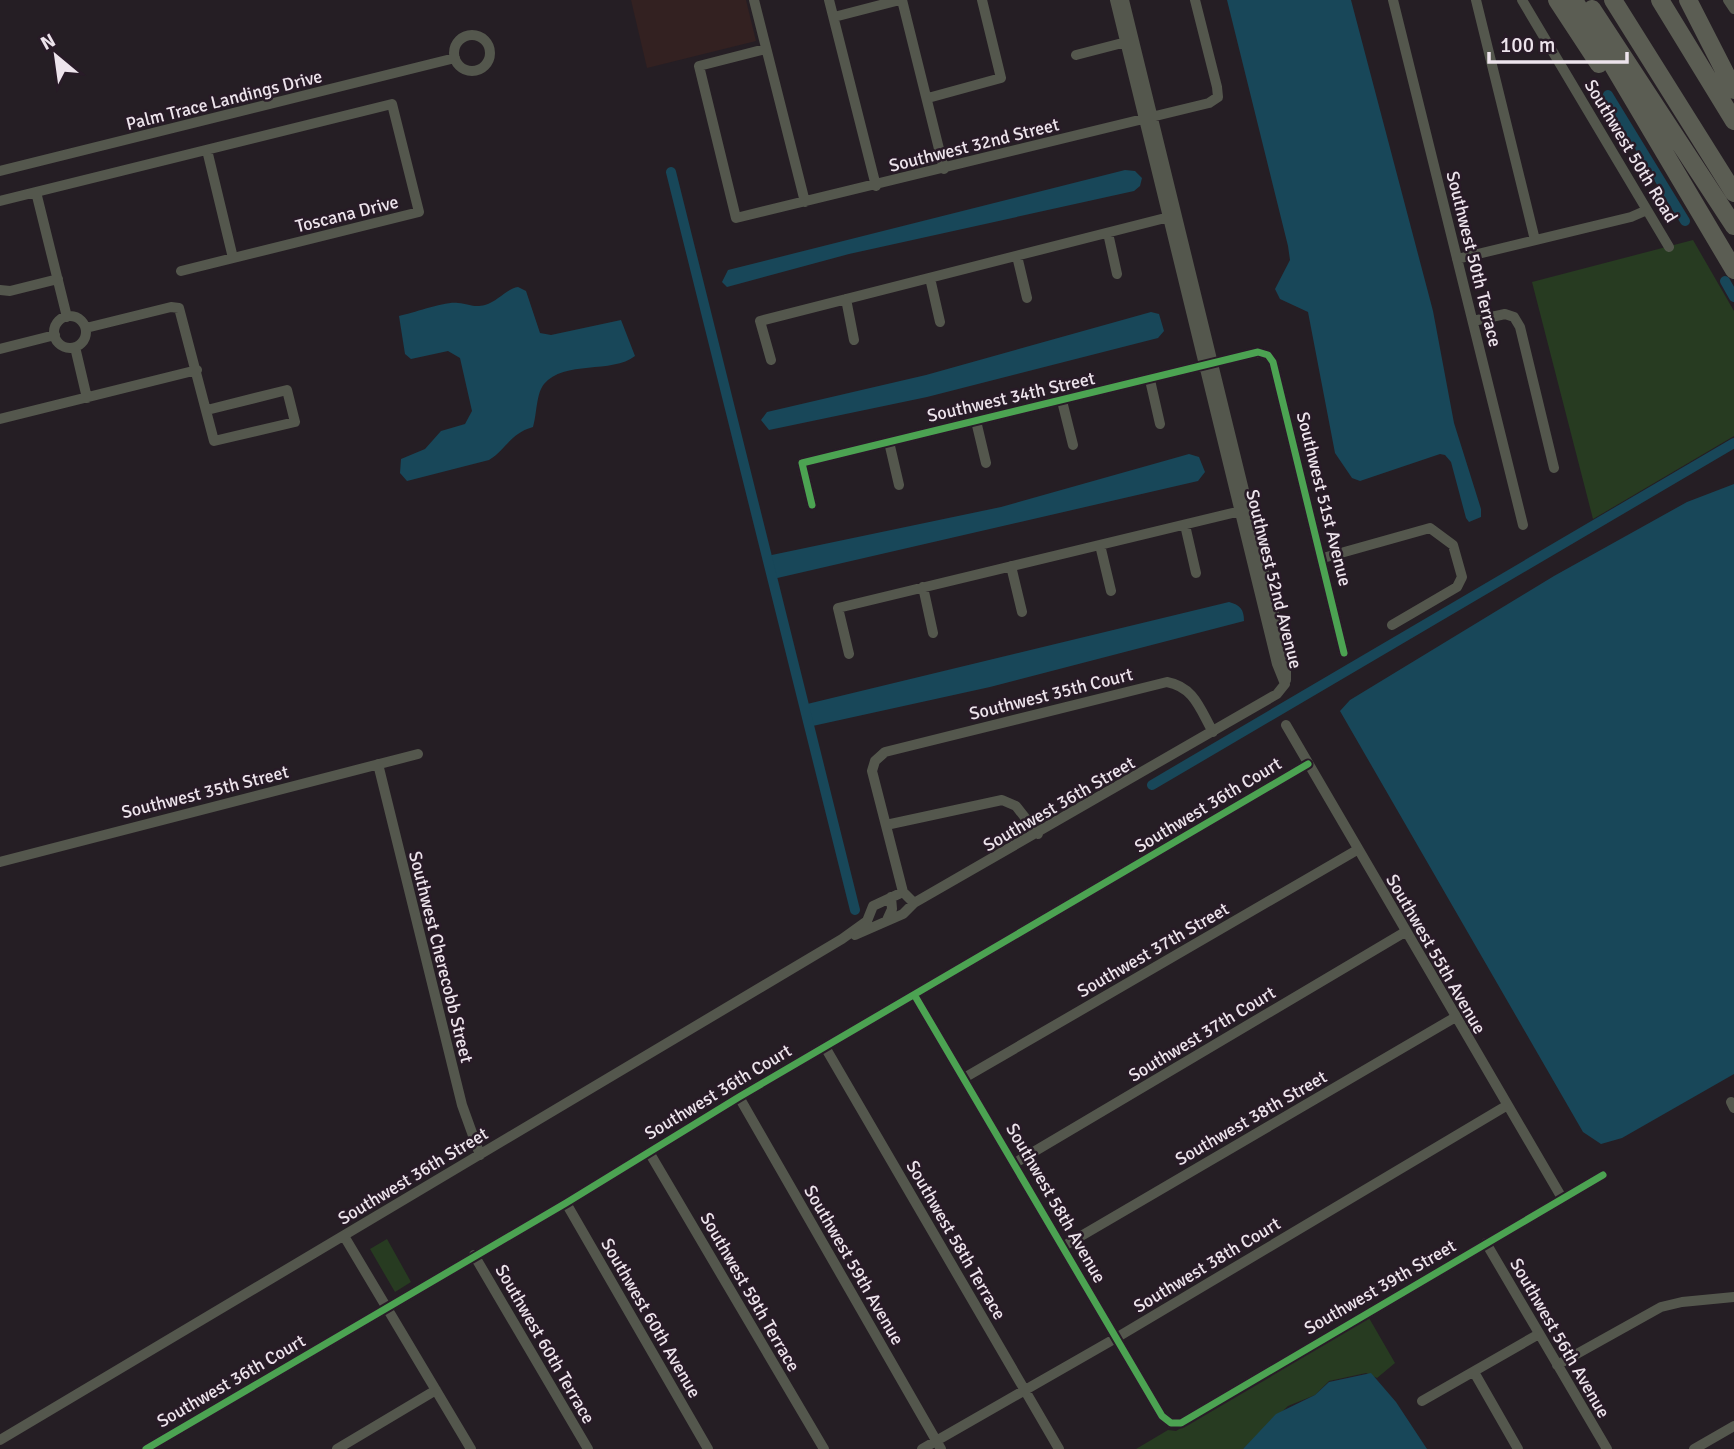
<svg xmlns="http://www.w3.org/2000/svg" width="1734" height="1449" font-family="Signika,sans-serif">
  <rect width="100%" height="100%" fill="#251e24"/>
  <!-- industrial -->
  <path fill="#332121" d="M 631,0 L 746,0 L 756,41 L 647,68 Z"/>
  <!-- green -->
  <path fill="#273b21" d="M 1693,240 L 1734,311 L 1734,436 L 1593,519 L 1532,282 Z
    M 387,1239 L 411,1282 L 395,1292 L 370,1249 Z
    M 1369,1318 L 1395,1363 L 1377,1378 L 1366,1373 L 1329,1381 L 1315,1395 L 1288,1406 L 1243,1449 L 1136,1449 L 1168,1430 L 1176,1431 Z"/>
  <!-- water -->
  <path fill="#184759" d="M 1227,0 L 1351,0 L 1433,311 L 1454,423 L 1481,509 L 1481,517 L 1469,522 L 1466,518 L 1451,462 L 1445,455 L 1440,454 L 1360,481 L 1352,478 L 1335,453 L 1308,312 L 1280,299 L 1275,289 L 1290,260 L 1288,246 Z
    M 1125,170 L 1135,171 L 1142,178 L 1140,186 L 1134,191 L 849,254 L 727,287 L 722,282 L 728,270 Z
    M 518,287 L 526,291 L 540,333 L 551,335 L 621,320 L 635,356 C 612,374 564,360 544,384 C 536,394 537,414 533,427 C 509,434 507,449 489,460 L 407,481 L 400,473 L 401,459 L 425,449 L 441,431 L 465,424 L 472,411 L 460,358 L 448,351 L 411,359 L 405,354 L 399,316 C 414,313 445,301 458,303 C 469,304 474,308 485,305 C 498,301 506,289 518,287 Z
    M 1151,312 L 1159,314 L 1164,331 L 1158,338 L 927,397 L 769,430 L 761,420 L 767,412 L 926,375 Z
    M 1189,454 L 1199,457 L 1205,472 L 1198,481 L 773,579 L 767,556 L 1001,507 Z
    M 1734,484 L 1734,1074 L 1622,1138 L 1601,1144 L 1583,1132 L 1340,711 L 1350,700 L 1554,576 L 1687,502 Z
    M 1229,602 C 1240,605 1244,609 1244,621 L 990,687 L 808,727 L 803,705 Z
    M 1371,1373 L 1396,1402 L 1427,1449 L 1243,1449 L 1276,1414 L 1315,1395 L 1329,1382 Z"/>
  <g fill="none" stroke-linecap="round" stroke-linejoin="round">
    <!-- canal -->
    <path stroke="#184759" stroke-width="10" d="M 1608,95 L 1685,221
      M 671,172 L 855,910
      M 1725,281 L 1734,297
      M 1152,785 L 1734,443"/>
    <!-- minor -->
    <path stroke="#54574d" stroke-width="10" d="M 754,0 L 805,202
      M 829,0 L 876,186
      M 902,0 L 944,169
      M 1115,0 L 1277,664 L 1285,684
      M 1124,0 L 1286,662 L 1286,680
      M 1393,0 L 1523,525
      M 1476,0 L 1535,240
      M 1522,0 L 1669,247
      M 1728,0 L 1734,9
      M 834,17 L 900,0
      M454 53a18 18 0 1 1 36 0a18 18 0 1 1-36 0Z
      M 765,49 L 699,66 L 736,218 L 1209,103 L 1218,97 L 1217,87 L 1195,0
      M 1076,55 L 1130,41
      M 928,98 L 1001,78 L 982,0
      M 207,150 L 233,258
      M 0,171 L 455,58
      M 36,192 L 67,317
      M 0,201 L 392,104 L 419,212 L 181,271
      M 1108,233 L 1117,274
      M 1017,256 L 1027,298
      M 1457,259 L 1631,217 L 1647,210
      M 930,278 L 940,322
      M 0,290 L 10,291 L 58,279
      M 846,299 L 854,340
      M54 332a16 16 0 1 1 32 0a16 16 0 1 1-32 0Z
      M 1473,321 L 1505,314 L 1514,317 L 1520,327 L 1554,468
      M 86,328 L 171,307 L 179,308 L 214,441 L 295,422 L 287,390 L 207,410
      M 75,347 L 87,398
      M 0,349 L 55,335
      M 771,360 L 760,321 L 1173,216
      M 1150,380 L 1160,424
      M 1062,401 L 1073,445
      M 0,419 L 197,370
      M 976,421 L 986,463
      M 889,442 L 899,485
      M 812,505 L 802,463 L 1258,352 L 1268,355 L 1273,362 L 1344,653
      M 1185,525 L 1196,573
      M 1100,545 L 1111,591
      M 1323,558 L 1430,528 L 1453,545 L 1462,577 L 1457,587 L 1392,625
      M 1011,566 L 1022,612
      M 923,587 L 933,633
      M 849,654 L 838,608 L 1245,510
      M 1286,725 L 1562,1198
      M 378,764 L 462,1105 L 480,1155
      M 886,825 L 1002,800 L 1016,806 L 1038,834
      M 0,862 L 418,754
      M 914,903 L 903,892 L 872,771 L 875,761 L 885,752 L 1167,682 C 1194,687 1200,709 1213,732
      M 887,920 L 892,909 L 891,897
      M 855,935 L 903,914 L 914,903 L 1277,694 L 1285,684
      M 915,996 L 1162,1416 L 1171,1423 L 1181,1423 L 1603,1175
      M 825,1047 L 1059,1449
      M 964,1078 L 1357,850
      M 739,1097 L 941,1449
      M 1731,1102 L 1734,1108
      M 649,1152 L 824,1449
      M 1015,1163 L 1405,932
      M 566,1203 L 708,1449
      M 344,1236 L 471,1449
      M 1486,1243 L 1607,1449
      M 1064,1246 L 1454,1018
      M 474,1255 L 588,1449
      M 1557,1365 L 1661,1307 L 1682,1302 L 1734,1297
      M 1474,1372 L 1518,1449
      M 1422,1401 L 1539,1334
      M 0,1440 L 842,939 L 867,921 L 873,906 L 903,892
      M 146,1449 L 566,1203 L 739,1097 L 1308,764
      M 337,1449 L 436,1390
      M 922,1449 L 1116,1338 L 1506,1106
      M 1694,1449 L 1734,1426"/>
    <!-- motorway -->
    <path stroke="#5b5d53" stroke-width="18" d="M 1557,0 L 1599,64
      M 1574,0 L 1734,270
      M 1613,0 L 1734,193
      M 1660,0 L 1734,121
      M 1688,0 L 1734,90
      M 1592,9 L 1734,226"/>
    <!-- cycleway casing -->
    <g stroke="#281b27" stroke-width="11">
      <path id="cycleway" d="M 812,505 L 802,463 L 1258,352 L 1268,355 L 1273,362 L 1344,653
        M 915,996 L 1162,1416 L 1171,1423 L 1181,1423 L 1603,1175
        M 146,1449 L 566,1203 L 739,1097 L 1308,764"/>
    </g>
    <!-- cycleway -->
    <use href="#cycleway" stroke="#4ca352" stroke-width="7"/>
  </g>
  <g text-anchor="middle" stroke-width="5" stroke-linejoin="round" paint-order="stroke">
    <!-- street labels -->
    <g font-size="18" fill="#ede4ec" stroke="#281b27">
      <text transform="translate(224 100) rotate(-14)" y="6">Palm Trace Landings Drive</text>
      <text transform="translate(974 145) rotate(-14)" y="6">Southwest 32nd Street</text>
      <text transform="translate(1631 151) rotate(59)" y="6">Southwest 50th Road</text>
      <text transform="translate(347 214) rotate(-14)" y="6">Toscana Drive</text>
      <text transform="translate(1474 259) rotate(76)" y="6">Southwest 50th Terrace</text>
      <text transform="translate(1011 397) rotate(-13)" y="6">Southwest 34th Street</text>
      <text transform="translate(1324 499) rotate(76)" y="6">Southwest 51st Avenue</text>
      <text transform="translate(1274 579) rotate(76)" y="6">Southwest 52nd Avenue</text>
      <text transform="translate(1051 694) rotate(-14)" y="6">Southwest 35th Court</text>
      <text transform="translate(205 792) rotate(-14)" y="6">Southwest 35th Street</text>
      <text transform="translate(1059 804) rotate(-30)" y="6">Southwest 36th Street</text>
      <text transform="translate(1208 805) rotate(-31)" y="6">Southwest 36th Court</text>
      <text transform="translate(1153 950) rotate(-30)" y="6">Southwest 37th Street</text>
      <text transform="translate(1436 954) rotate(60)" y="6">Southwest 55th Avenue</text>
      <text transform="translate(441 957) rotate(76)" y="6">Southwest Cherecobb Street</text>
      <text transform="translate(1202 1034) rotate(-31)" y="6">Southwest 37th Court</text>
      <text transform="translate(718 1092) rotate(-31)" y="6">Southwest 36th Court</text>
      <text transform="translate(1251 1118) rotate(-30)" y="6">Southwest 38th Street</text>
      <text transform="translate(413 1176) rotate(-31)" y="6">Southwest 36th Street</text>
      <text transform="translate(1056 1203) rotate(60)" y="6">Southwest 58th Avenue</text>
      <text transform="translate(956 1240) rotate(60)" y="6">Southwest 58th Terrace</text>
      <text transform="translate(854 1265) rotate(60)" y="6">Southwest 59th Avenue</text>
      <text transform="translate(1207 1265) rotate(-31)" y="6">Southwest 38th Court</text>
      <text transform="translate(1380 1287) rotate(-30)" y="6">Southwest 39th Street</text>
      <text transform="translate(750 1292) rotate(60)" y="6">Southwest 59th Terrace</text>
      <text transform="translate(651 1318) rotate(60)" y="6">Southwest 60th Avenue</text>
      <text transform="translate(1560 1338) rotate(60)" y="6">Southwest 56th Avenue</text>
      <text transform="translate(545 1344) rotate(60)" y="6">Southwest 60th Terrace</text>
      <text transform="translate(231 1381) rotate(-30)" y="6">Southwest 36th Court</text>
    </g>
  </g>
  <!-- north arrow -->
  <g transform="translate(56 56) rotate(331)" stroke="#281b27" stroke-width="5" paint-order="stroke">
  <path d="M0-5L12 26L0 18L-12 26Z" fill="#ede4ec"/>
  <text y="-10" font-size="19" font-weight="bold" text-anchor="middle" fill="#ede4ec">N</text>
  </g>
  <!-- scale -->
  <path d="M1489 52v10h138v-10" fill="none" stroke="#ede4ec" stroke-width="3.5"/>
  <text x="1500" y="52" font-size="21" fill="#ede4ec" stroke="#281b27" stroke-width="5" paint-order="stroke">100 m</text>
</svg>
